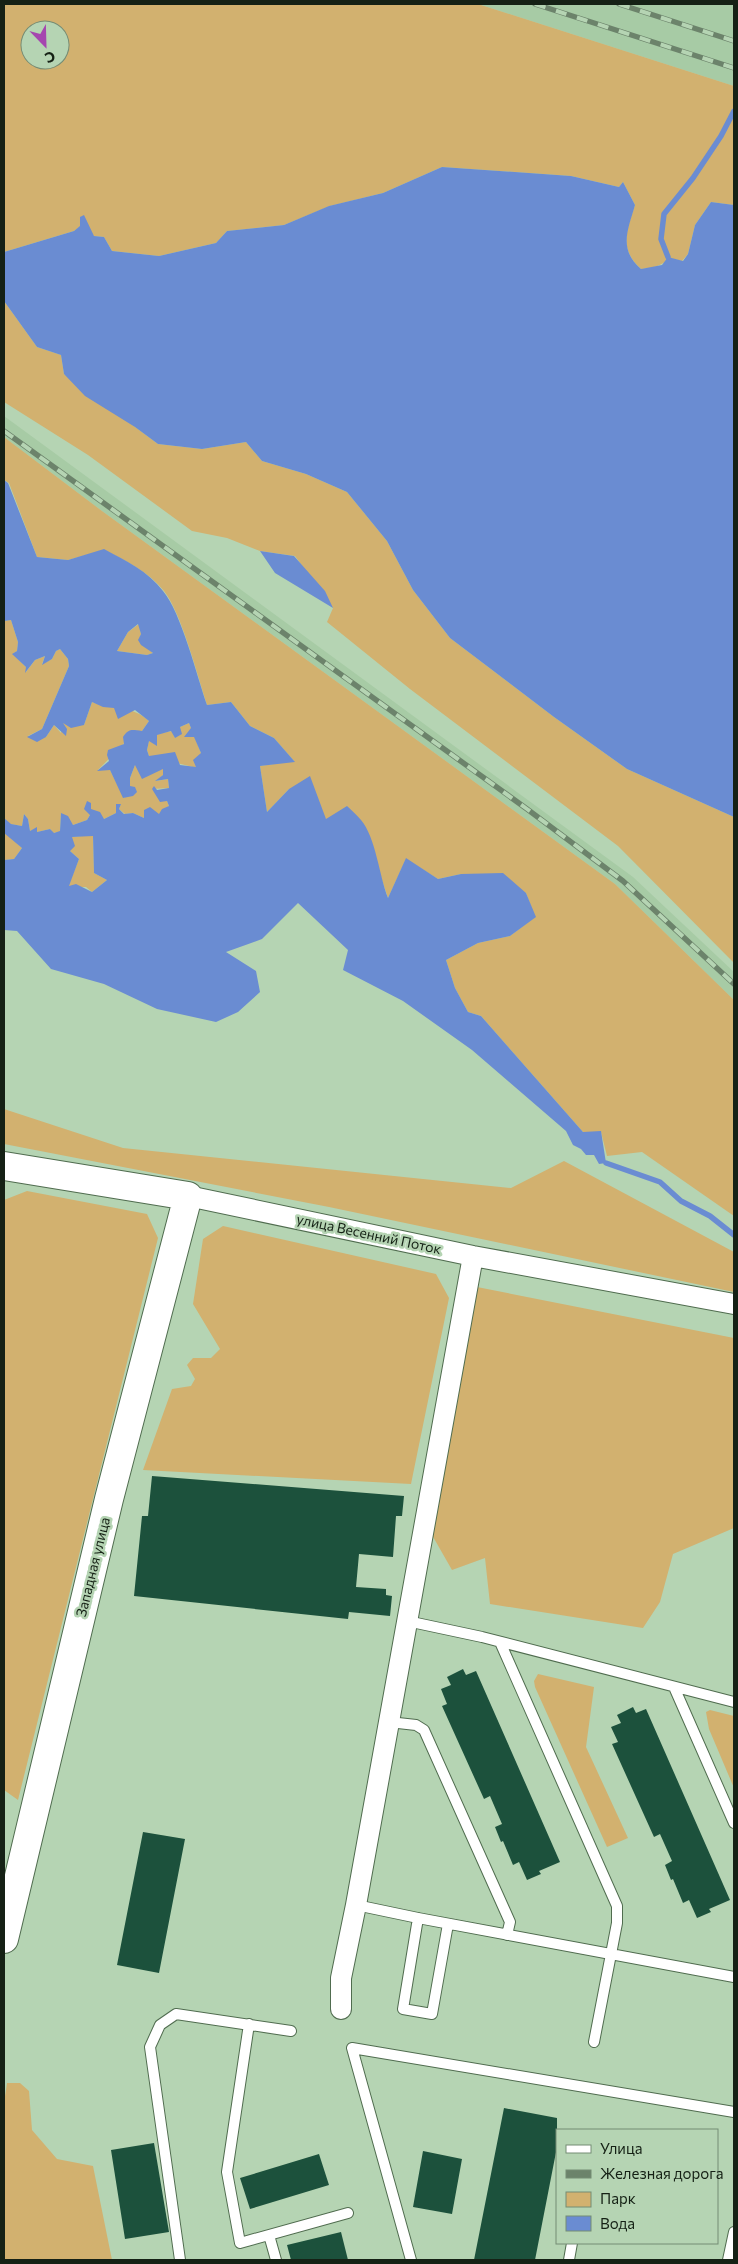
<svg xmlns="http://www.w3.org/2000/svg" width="738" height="2264" font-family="Commissioner,sans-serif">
  <rect width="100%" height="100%" fill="#b5d4b3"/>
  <!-- built -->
  <path fill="#a7cba5" d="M 478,4 L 734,4 L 734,86 Z
    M 4,416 L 633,877 L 734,972 L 734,1000 L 615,884 L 102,511 L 4,437 Z"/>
  <!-- green -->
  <path fill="#d2b16f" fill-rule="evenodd" d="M 4,4 L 478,4 L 734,86 L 734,205 L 711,202 L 695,225 L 688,254 L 682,261 L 670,258 C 661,266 653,268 641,269 C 618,248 627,230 635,205 L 623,182 L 619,187 L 571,176 L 442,167 L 383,193 L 330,206 L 284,225 L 227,231 L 216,243 L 159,256 L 112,251 L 104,237 L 94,236 L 81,226 L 74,231 L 4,252 ZM 30,30 L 60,30 L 60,60 L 30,60 Z
    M 4,301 L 37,347 L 61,355 L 64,374 L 158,444 L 202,449 L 246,442 L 262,461 L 306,474 L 347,492 L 387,541 L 413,590 L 450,638 L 554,717 L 627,769 L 734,817 L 734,963 L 618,846 L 410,689 L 327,622 L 333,608 L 295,556 L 260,551 L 227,538 L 192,531 L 88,455 L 4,402 Z
    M 4,437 L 102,511 L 615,884 L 734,1000 L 734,1216 L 642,1152 L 607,1156 L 601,1132 L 583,1132 L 481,1016 L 468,1012 L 455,988 L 446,960 L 478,943 L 510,936 L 535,917 L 526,893 L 461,874 L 438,879 L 406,859 L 388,898 L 380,874 L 326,819 L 289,789 L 267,812 L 260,766 L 294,761 L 274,738 L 250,726 L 231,702 L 207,705 C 198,677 181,612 164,591 C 148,571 126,561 104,550 L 68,560 L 37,557 L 9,483 L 4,480 Z
    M 11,620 L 18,642 L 17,651 L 13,654 L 26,667 L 26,672 L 35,660 L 45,656 L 42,664 L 52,659 L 56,651 L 60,649 L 68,659 L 69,666 L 42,729 L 28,736 L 46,737 L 54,725 L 61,733 L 63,722 L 84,725 L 92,702 C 111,710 133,705 149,721 L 142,731 L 136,731 L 98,770 L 110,770 L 124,798 L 135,787 L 130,787 L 130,778 L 135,765 L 163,769 L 163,775 L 156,781 L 168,779 L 169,788 L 152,789 L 167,801 L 169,806 L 160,815 L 144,818 L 133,813 L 125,814 L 119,809 L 121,804 L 116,813 L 104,819 L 90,815 L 87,820 L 73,825 L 61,813 L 60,832 L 53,833 L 50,829 L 37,832 L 37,828 L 30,831 L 28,819 L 24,814 L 22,826 L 10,824 L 4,818 L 4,621 Z
    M 139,624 L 141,634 L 139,640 L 153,653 L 147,655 L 117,651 L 128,632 Z
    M 189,723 L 201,753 L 197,767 L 193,767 L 149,756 L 147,750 L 149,740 L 157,745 L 157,734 L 172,731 L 175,738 L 180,727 Z
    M 5,832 L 22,848 L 14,859 L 4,860 L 4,833 Z
    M 93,835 L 94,873 L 107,880 L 92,892 L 86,887 L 68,887 L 79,859 L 70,851 L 72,837 Z
    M 4,1109 L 123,1148 L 511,1188 L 564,1161 L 734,1252 L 734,1292 L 329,1207 L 4,1144 Z
    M 27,1191 L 147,1214 L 158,1238 L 18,1800 L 4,1790 L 4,1200 Z
    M 223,1226 L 436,1274 L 449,1298 L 411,1484 L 143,1470 L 172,1389 L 191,1386 L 195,1379 L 187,1365 L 193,1358 L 211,1358 L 220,1349 L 193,1304 L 203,1239 Z
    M 477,1287 L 734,1338 L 734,1528 L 673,1554 L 660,1602 L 643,1628 L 490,1604 L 485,1558 L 452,1570 L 432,1535 Z
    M 538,1674 L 594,1687 L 586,1747 L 628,1838 L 607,1847 L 535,1687 L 534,1681 Z
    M 710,1710 L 734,1716 L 734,1788 L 709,1729 L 706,1712 Z
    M 7,2083 L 20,2083 L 29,2091 L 32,2130 L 57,2159 L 93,2166 L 112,2260 L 4,2260 L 4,2103 Z"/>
  <!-- water -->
  <path fill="#6a8cd2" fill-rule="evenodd" d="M 442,167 L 571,176 L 619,187 L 623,182 L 635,205 C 628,230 618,249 641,269 L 662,265 L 668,257 L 683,261 L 688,254 L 695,225 L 711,202 L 734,205 L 734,817 L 627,769 L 554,717 L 450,638 L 413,590 L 387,541 L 347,492 L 306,474 L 262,461 L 246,442 L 202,449 L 158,444 L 135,427 L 85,396 L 64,374 L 61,355 L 37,347 L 4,301 L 4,252 L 74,231 L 80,226 L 80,217 L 84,215 L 94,236 L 104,237 L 112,251 L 159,256 L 216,243 L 227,231 L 284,225 L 329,206 L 383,193 Z
    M 4,480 L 8,483 L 37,557 L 68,560 L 104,549 C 126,561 148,571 163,591 C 181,612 197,676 207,705 L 231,702 L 250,726 L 274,738 L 295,762 L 260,766 L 267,812 L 289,789 L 310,776 L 326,819 L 347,806 C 352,811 357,815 361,820 C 376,838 379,875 388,898 L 406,858 L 438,879 L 461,874 L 503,873 L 526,893 L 536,917 L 510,936 L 478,943 L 446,960 L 455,988 L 468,1012 L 481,1016 L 583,1132 L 601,1131 L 606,1163 L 599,1164 L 594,1155 L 586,1155 L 581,1149 L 573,1145 L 566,1131 L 472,1050 L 403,1001 L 343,970 L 348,950 L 298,903 L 262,939 L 226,952 L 256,971 L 260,992 L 238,1012 L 216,1022 L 157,1009 L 104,984 L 51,969 L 17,931 L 4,930 L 4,860 L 14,859 L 22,848 L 4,833 L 4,818 L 11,824 L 22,826 L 24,814 L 28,819 L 30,831 L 37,827 L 37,832 L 50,829 L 54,833 L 60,831 L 61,813 L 68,816 L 73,825 L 87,820 L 90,815 L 84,809 L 87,801 L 91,803 L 91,809 L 100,812 L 104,819 L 116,813 L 116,804 L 121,804 L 119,809 L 124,814 L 133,813 L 144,818 L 144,810 L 150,807 L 159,814 L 162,809 L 169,806 L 167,801 L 160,802 L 152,789 L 154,786 L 157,790 L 169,788 L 168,779 L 155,781 L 163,775 L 163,769 L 142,779 L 135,765 L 130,778 L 130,786 L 135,787 L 137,792 L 133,796 L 123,798 L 110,770 L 97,771 L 109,761 L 107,755 L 108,750 L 124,744 L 123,737 C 129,728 132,730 142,731 L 149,721 L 135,710 L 118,719 L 114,708 L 103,707 L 92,702 L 84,725 L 71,728 L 63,723 L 67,729 L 66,736 L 54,725 L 46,737 L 37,742 L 27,737 L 42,729 L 69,666 L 68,659 L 60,649 L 56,651 L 52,659 L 42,665 L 45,656 L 35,660 L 25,673 L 26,667 L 12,654 L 17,651 L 18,642 L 11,620 L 4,621 ZM 138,624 L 141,634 L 138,640 L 141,645 L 153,653 L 147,655 L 117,651 L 128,632 ZM 189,723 L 191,728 L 184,737 L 194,737 L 201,753 L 193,760 L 196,767 L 180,765 L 175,752 L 149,756 L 147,750 L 149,741 L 157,746 L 157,735 L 171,731 L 175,738 L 182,734 L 180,727 ZM 93,836 L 94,873 L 107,880 L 92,892 L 76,884 L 69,886 L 79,859 L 70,851 L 75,846 L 72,837 Z
    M 260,551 L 294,556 L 325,591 L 333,608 L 275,573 Z"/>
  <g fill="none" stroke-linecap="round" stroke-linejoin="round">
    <!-- stream -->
    <path stroke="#6a8cd2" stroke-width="5.5" d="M 668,257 L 661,239 L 664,214 L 693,178 L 721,136 L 734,111
      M 606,1163 L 660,1182 L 681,1201 L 710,1216 L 734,1235"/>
  </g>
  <!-- building -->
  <path fill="#1c513c" d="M 152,1476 L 404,1496 L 402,1516 L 396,1516 L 393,1557 L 359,1554 L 356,1587 L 386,1589 L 386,1595 L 392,1596 L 390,1616 L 349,1612 L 348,1619 L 134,1596 L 142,1516 L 148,1516 Z
    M 463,1669 L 466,1675 L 476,1671 L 560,1862 L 539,1871 L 541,1874 L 527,1880 L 519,1862 L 513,1865 L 503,1841 L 501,1842 L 495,1827 L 502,1824 L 490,1796 L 484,1799 L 442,1706 L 447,1704 L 441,1689 L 451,1685 L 447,1677 Z
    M 633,1707 L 636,1713 L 646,1709 L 730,1900 L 709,1909 L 711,1912 L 697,1918 L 689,1900 L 683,1903 L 673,1879 L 671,1880 L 665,1865 L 672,1861 L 660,1834 L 654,1837 L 612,1744 L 618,1742 L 611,1727 L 621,1723 L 617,1715 Z
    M 143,1832 L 185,1839 L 159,1973 L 117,1965 Z
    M 504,2108 L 557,2118 L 557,2147 L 535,2260 L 474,2260 Z
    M 154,2143 L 169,2232 L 125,2239 L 111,2150 Z
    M 423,2151 L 462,2159 L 452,2214 L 413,2207 Z
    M 319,2154 L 329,2185 L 250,2209 L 240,2178 Z
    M 341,2232 L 348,2260 L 291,2260 L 287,2245 Z"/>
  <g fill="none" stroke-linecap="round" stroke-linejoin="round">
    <!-- lane casing -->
    <g stroke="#506c4f" stroke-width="12">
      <path id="lane" d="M 407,1621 L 482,1637 L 734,1702
        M 500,1642 L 617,1906 L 617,1923 L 594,2042
        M 674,1687 L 734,1823
        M 389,1722 L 416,1725 L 424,1730 L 510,1922 L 507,1935
        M 356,1905 L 418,1918 L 734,1977
        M 418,1918 L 403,2009 L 432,2014 L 448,1924
        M 249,2024 L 227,2172 L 240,2243 L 348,2213
        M 269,2235 L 276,2260
        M 180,2260 L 150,2047 L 160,2025 L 176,2014 L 291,2031
        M 411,2260 L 352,2048 L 734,2112
        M 569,2260 L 572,2243
        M 728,2260 L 734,2232"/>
    </g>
    <!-- street casing -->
    <g stroke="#506c4f" stroke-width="22">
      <path id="street" d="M 188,1196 L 473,1256 L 734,1304
        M 341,2009 L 341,1978 L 356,1905 L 473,1256"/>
    </g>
    <!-- secondary casing -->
    <g stroke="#506c4f" stroke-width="30">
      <path id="secondary" d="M 4,1166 L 188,1196 L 109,1499 L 4,1939"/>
    </g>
    <!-- lane -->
    <use href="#lane" stroke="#fff" stroke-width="10"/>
    <!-- street -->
    <use href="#street" stroke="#fff" stroke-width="20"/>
    <!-- secondary -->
    <use href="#secondary" stroke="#fff" stroke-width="28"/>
    <!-- rail casing -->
    <g stroke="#6c836b" stroke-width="5.5">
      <path id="rail" d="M 535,4 L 734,68
        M 619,4 L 734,41
        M 4,431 L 527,809 L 623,881 L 734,984"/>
    </g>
    <!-- rail -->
    <use href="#rail" stroke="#b5d4b3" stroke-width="4" stroke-dasharray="11" stroke-linecap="butt"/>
  </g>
  <g text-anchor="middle" stroke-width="5" stroke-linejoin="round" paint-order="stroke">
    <!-- street labels -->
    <g font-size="14" fill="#152115" stroke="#b5d4b3">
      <text transform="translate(369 1234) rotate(12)" y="5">улица Весенний Поток</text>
      <text transform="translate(93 1567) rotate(-76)" y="5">Западная улица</text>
    </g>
  </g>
  <!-- border -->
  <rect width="738" height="2264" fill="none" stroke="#152115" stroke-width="10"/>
  <!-- legend -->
  <rect x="556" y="2129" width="162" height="115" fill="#b5d4b3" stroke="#758c74"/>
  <rect x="566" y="2145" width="25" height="8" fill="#ffffff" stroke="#758c74"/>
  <text x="600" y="2154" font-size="15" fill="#152115">Улица</text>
  <rect x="566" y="2170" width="25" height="8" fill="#6c836b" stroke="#758c74"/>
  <text x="600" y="2179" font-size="15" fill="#152115">Железная дорога</text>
  <rect x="566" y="2192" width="25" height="15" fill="#d2b16f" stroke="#758c74"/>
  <text x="600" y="2204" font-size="15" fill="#152115">Парк</text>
  <rect x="566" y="2216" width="25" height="15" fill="#6a8cd2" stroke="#758c74"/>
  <text x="600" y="2229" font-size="15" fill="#152115">Вода</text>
  <!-- north arrow -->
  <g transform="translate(45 45) rotate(157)"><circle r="24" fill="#b5d4b3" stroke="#758c74"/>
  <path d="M0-4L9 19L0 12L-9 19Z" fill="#a546af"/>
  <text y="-8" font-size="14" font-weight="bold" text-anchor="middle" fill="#152115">С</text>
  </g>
</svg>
